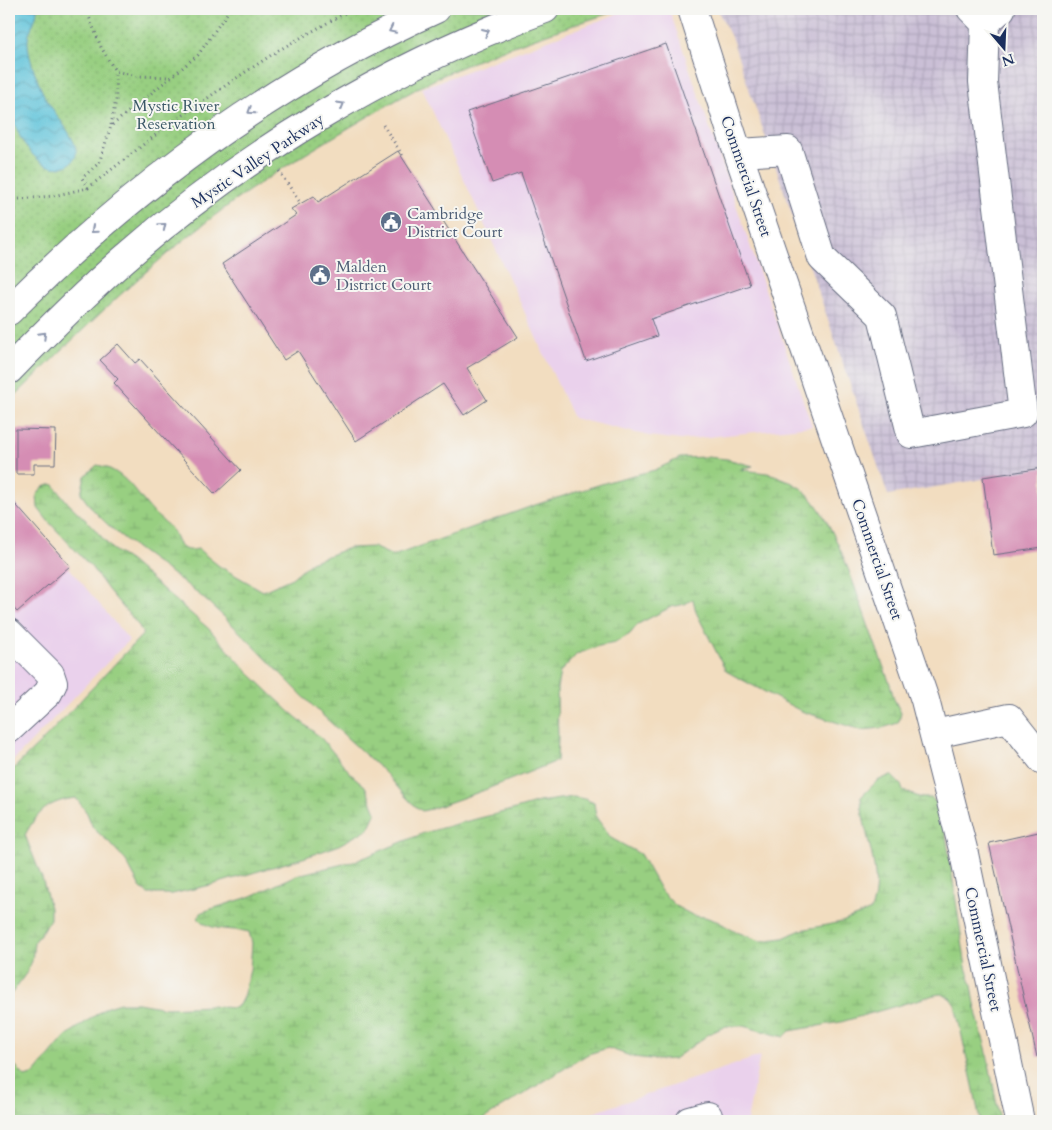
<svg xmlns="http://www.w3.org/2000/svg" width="1052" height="1130" font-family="Cardo,serif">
  <defs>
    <pattern id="industrial-grid" width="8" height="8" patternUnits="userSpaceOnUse" patternTransform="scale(1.25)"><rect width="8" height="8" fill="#cabfd6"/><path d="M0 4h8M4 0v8" fill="none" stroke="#ada4ba"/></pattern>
    <pattern id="grass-dots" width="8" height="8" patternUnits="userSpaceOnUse" patternTransform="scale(1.25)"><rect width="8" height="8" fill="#98cf81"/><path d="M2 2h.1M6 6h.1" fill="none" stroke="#82b272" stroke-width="1.8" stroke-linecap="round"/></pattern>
    <pattern id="wetland-marsh" width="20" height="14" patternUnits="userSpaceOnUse" patternTransform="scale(1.25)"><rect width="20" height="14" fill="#98cf81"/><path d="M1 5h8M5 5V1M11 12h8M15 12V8" fill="none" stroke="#82b272"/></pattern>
    <pattern id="water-waves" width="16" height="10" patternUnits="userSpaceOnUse" patternTransform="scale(1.25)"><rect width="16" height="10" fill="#5dc3da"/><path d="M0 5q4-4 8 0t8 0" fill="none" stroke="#4c9fb4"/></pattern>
  </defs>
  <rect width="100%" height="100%" fill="#f6f6f2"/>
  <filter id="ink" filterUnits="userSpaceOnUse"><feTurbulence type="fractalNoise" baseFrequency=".02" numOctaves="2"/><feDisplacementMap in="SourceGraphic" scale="10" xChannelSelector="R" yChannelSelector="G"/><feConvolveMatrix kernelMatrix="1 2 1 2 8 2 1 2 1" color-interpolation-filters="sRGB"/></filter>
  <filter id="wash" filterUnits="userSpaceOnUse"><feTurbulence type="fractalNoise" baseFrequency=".0096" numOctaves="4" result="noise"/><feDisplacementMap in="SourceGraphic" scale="20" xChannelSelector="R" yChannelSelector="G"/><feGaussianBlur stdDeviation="1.12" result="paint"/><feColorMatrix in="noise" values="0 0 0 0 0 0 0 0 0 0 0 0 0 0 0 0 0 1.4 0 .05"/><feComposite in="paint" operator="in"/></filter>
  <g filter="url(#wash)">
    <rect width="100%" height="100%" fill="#f2ddc0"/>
    <!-- built -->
    <path fill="#ead1ec" d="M 630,9 L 669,9 L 812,426 L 680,440 L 649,436 L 573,418 L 422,88 Z
      M 9,495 L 129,640 L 9,765 Z
      M 760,1056 L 747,1121 L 569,1121 Z"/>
    <!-- industrial -->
    <path fill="url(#industrial-grid)" d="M 717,9 L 1043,9 L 1043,469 L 888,495 L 732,39 Z"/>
    <!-- grass -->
    <path fill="url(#grass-dots)" stroke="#5a7f70" d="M 9,9 L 622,9 C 561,29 499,49 441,76 C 411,91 381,109 352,126 C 298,158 244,191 195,231 C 129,283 69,343 9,402 Z"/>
    <!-- wetland -->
    <path fill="url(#wetland-marsh)" stroke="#5a7f70" d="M 707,457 L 727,459 L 753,466 L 741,469 C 750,471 758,472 767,473 C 778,475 793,483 802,489 C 833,513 857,595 871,633 C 877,650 884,667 890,684 L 894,699 L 901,713 L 899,721 L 895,724 L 882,728 L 861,730 L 801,711 L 735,676 L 726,671 L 696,612 L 693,599 L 685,604 L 671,607 L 638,624 L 630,634 L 615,643 L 599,646 L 577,654 L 560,672 L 557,688 L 558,739 L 557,761 L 482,791 L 431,809 L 422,811 C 405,800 397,784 382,770 C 361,750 339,731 318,711 C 282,676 248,638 210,604 C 170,567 111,539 81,494 L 85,476 L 97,465 C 125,470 136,494 153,512 C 159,519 168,524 173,531 C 177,537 176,543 183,548 C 187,551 193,550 198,549 L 219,566 L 263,591 L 292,578 L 311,562 L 349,548 L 373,547 L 393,556 L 535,505 L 614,480 L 655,470 L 680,458 Z
      M 53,484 L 68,503 L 92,526 L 112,549 L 130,561 L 209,629 L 251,675 L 290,712 L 321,738 L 353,776 L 365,786 L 376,812 L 368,829 L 337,846 L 303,858 L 215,884 L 172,894 L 148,894 L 140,887 L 126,861 L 110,843 L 93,828 L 87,813 L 76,798 C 49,801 38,811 25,835 L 43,881 L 50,908 L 50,919 L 34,943 L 32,961 L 27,972 L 9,997 L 9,773 L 48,735 L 143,634 L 139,626 L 109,591 L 92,568 L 48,521 L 38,508 L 37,495 L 43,487 Z
      M 891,775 L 901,785 L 903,791 L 922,798 L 932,798 L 939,806 L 944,822 L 966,967 L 972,986 L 977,1016 L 986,1048 L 1000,1121 L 980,1121 L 974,1090 L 955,1005 L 950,998 L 941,994 L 934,995 L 841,1022 L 790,1031 L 784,1037 L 743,1026 L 726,1026 L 709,1034 L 674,1059 L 659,1060 L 633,1057 L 608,1048 L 588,1054 L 480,1121 L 9,1121 L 9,1058 L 25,1077 L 34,1074 L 66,1036 L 107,1007 L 120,1003 L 138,1003 L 166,1008 L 210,1006 L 234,1008 L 239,1005 L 243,997 L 250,970 L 252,943 L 249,932 C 233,928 209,932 198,918 L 202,912 L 252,896 L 297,875 L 356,861 L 424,833 L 460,823 L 512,810 L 539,802 L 573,797 L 585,799 L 594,803 L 596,817 L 611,838 L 640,854 L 661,891 L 677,907 L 694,916 L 705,917 L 719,922 L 734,931 L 761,941 L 783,938 L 801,930 L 842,922 L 871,910 C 885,873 862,835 861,797 L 877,781 Z"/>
    <!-- water -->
    <path fill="url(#water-waves)" stroke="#3c799c" d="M 9,9 L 37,9 C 37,18 32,25 29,34 C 24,48 37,81 44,95 C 50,109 79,140 76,154 C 75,161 69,165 63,167 C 40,172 20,142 14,122 C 4,90 9,43 9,9 Z"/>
    <g id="blocks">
      <!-- building -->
      <path fill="#d58db4" d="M 666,44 L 750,285 L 651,319 L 657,336 L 586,361 L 521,173 L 492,183 L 467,112 Z
        M 398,151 L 518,337 L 467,368 L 487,400 L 464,415 L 443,384 L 356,441 L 298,351 L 284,360 L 222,264 L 296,215 L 291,209 L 314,196 L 318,202 Z
        M 118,344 L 135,363 L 140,359 L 241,470 L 215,494 L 114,383 L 118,379 L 100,360 Z
        M 16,429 L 56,430 L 55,464 L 34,464 L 34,474 L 16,474 Z
        M 1043,468 L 1043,548 L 993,555 L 983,477 Z
        M 9,497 L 70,566 L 17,612 L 9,603 Z
        M 1043,831 L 1043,1056 L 1037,1057 L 989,843 Z"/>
    </g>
  </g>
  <g filter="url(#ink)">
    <use href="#blocks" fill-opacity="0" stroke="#666c80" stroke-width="1"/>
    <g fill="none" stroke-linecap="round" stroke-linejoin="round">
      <!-- minor casing -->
      <g stroke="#666c80" stroke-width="30">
        <path id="minor" d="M 692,9 L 733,138 L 925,700 L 963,849 L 1020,1121
          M 971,9 L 985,23 L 1001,9
          M 739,153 L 788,150 L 822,258 L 882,316 L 911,434 L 1023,413 L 983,82 L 985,23
          M 9,633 L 50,674 L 53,683 L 48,693 L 9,729
          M 935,734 L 1009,718 L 1043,761
          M 690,1121 L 708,1116 L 707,1121"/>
      </g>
      <!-- highway casing -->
      <g stroke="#666c80" stroke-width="30">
        <path id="highway" d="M 9,311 C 133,187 275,81 436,9
          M 9,370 C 46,332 83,295 123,260 C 246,152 391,65 545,9"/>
      </g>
      <!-- path -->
      <path stroke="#666c80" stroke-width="3" stroke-dasharray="1 4" stroke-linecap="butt" d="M 86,9 L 101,47 L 115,71 L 137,76 L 169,77
        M 111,125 L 116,100 L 115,71
        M 383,125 L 403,156
        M 279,171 L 301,204
        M 88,188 L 82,178 L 99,163 L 111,126 L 198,55 L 230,9
        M 9,200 L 53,196 L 88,188 L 162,130 L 235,79 L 279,50 L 352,9"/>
      <!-- minor -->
      <use href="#minor" stroke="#fff" stroke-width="28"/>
      <!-- highway -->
      <use href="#highway" stroke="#fff" stroke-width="28"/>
    </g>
    <!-- one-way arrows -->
    <defs><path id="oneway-chevron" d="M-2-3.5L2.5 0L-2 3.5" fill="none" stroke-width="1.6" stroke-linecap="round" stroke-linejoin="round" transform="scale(1.25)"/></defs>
    <g stroke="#8d97ae">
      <use href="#oneway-chevron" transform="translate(392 30) rotate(154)"/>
      <use href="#oneway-chevron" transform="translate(486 32) rotate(-23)"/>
      <use href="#oneway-chevron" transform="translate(341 105) rotate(-30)"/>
      <use href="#oneway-chevron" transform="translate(251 111) rotate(147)"/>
      <use href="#oneway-chevron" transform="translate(163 226) rotate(-39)"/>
      <use href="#oneway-chevron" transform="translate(94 230) rotate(139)"/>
      <use href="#oneway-chevron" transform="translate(43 335) rotate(-45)"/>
    </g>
  </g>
  <!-- icons -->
  <defs>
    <g id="civic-disc" transform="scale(1.125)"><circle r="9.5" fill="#5c6f8a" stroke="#f6f6f2"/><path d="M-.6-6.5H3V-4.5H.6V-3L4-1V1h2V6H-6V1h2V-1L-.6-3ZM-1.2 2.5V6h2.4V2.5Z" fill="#fff"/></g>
  </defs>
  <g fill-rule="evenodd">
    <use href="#civic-disc" x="391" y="222"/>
    <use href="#civic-disc" x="320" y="275"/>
  </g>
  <g text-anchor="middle" stroke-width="4" stroke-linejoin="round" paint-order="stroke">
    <!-- park labels -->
    <g font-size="16" fill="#3a5767" stroke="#f6f6f2">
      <text x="176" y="111">Mystic River<tspan x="176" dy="18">Reservation</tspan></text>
    </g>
    <!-- street labels -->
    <g font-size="16" fill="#1b2f5e" stroke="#f6f6f2">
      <text transform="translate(257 160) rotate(-34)" y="6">Mystic Valley Parkway</text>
      <text transform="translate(747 176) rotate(71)" y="6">Commercial Street</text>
      <text transform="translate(878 559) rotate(71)" y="6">Commercial Street</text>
      <text transform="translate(984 949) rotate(78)" y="6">Commercial Street</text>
    </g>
    <!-- service labels -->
    <g font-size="16" fill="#4e5e75" stroke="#f6f6f2" text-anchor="start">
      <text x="407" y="219">Cambridge<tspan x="407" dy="18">District Court</tspan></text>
      <text x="336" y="272">Malden<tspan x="336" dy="18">District Court</tspan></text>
    </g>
  </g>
  <!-- margin -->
  <rect width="1052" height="1130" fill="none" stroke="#f6f6f2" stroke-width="30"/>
  <!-- north arrow -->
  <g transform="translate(1004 48) rotate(161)" stroke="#f6f6f2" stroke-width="4" paint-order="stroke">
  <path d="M0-4L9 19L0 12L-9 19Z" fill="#1b2f5e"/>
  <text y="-8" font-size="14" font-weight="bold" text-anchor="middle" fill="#1b2f5e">N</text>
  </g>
</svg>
